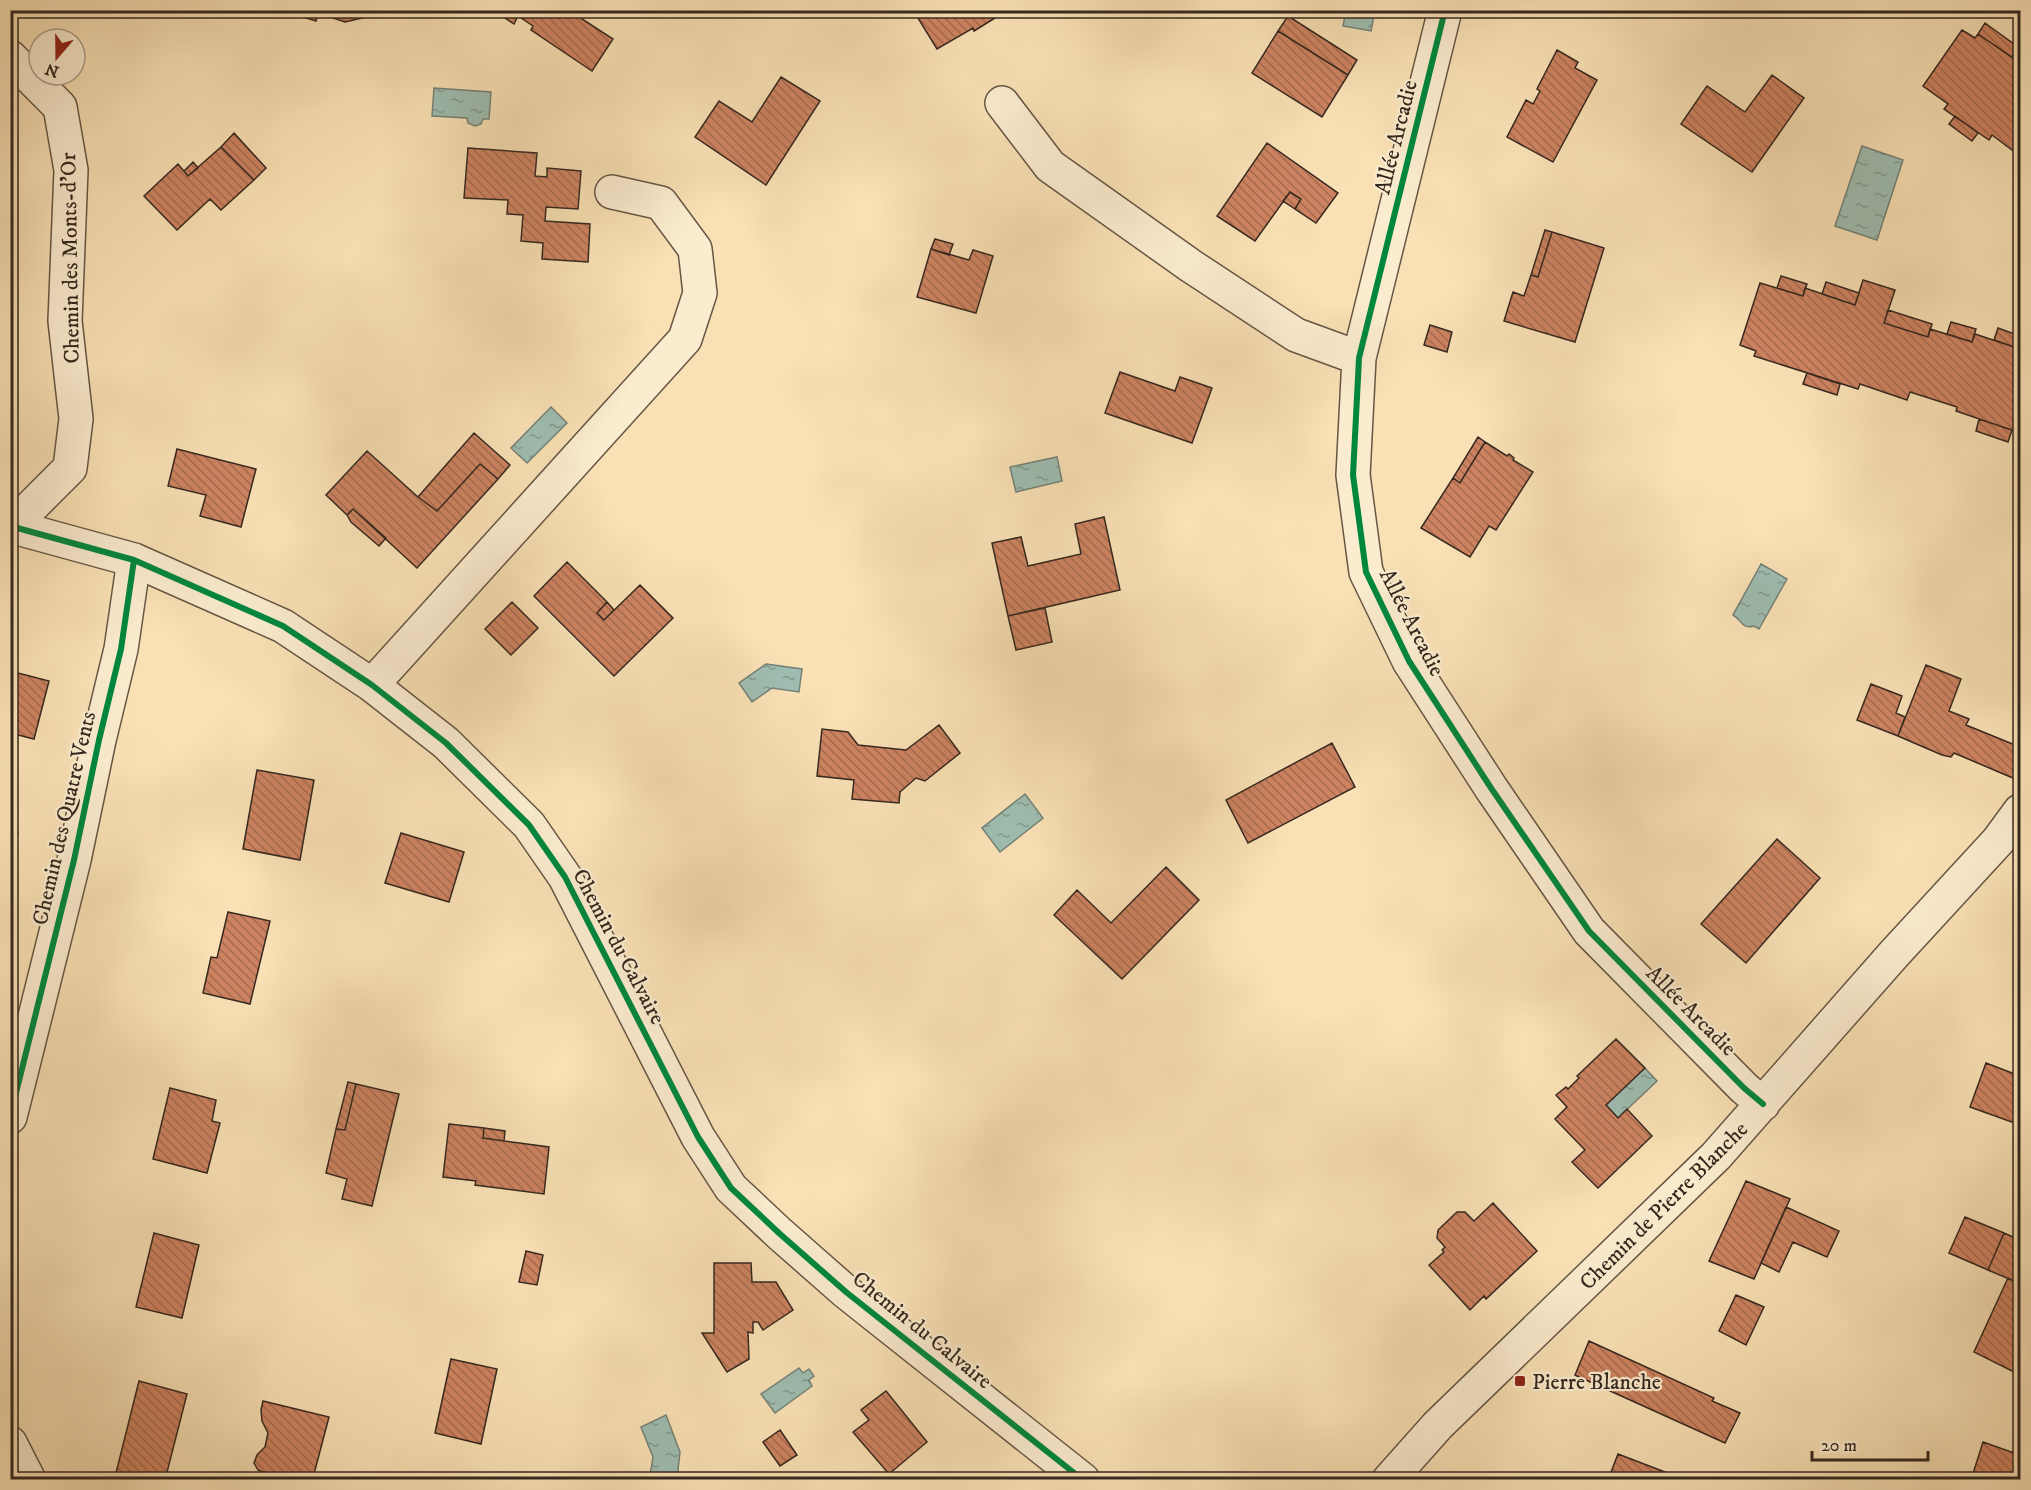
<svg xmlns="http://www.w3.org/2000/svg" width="2031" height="1490" font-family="'IM FELL DW Pica',serif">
  <defs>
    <pattern id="water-ripples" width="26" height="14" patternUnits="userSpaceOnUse" patternTransform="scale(1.5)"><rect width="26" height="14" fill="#9ebdb1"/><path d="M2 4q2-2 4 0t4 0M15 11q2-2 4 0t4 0" fill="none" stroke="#829a8f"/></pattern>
    <pattern id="building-back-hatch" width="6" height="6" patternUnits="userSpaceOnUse" patternTransform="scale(1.5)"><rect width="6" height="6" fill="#cd8361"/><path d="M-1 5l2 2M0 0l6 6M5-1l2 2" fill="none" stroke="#a76b4f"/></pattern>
  </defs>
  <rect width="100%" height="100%" fill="#f9e1b5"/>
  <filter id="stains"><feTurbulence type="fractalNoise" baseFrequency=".00333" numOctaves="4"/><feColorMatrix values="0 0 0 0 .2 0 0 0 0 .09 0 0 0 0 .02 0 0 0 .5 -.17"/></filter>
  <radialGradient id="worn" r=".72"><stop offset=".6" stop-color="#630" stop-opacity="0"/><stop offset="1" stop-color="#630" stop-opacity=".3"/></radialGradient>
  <!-- water -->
  <path fill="url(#water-ripples)" stroke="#748177" stroke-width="1.5" d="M 1346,11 L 1375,11 L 1371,31 L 1343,26 Z
    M 434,88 L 491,92 L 489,119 L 483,119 L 481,124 L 475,126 L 468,123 L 467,118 L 432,116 Z
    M 1862,146 L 1903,160 L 1877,240 L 1835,226 Z
    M 551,407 L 567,423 L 527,463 L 511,448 Z
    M 1057,457 L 1062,481 L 1016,492 L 1010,467 Z
    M 1761,564 L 1787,579 L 1759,629 L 1754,626 C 1742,630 1741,619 1733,615 Z
    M 766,664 L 802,669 L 799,692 L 772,688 L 752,702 L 739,683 Z
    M 1025,794 L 1043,818 L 1000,852 L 982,828 Z
    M 1645,1068 L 1657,1081 L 1618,1118 L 1606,1105 Z
    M 799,1368 L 803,1373 L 809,1369 L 814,1376 L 809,1380 L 812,1386 L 775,1413 L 761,1394 Z
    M 666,1415 L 680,1452 L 677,1478 L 650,1475 L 653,1457 L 641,1427 Z"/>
  <!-- building -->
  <path fill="url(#building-back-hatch)" stroke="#35281f" stroke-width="1.5" d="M 267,10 L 365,10 L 367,17 L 345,22 L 318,13 L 316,21 L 284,11 L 283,15 Z
    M 365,10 L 376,10 L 377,15 L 367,17 Z
    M 493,10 L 584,10 L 587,12 L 582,19 L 613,39 L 592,71 L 531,30 L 533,26 L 518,16 L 514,24 Z
    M 913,10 L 1008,10 L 974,31 L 973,28 L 937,49 Z
    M 1288,16 L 1357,60 L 1348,75 L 1278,31 Z
    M 1985,23 L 2018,47 L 2012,57 L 1978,34 Z
    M 1962,30 L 1975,38 L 1978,34 L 2020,63 L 2020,156 L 1992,135 L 1989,140 L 1944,109 L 1948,104 L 1923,86 Z
    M 1278,31 L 1348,75 L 1322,117 L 1252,73 Z
    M 1557,50 L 1578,62 L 1575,68 L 1597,80 L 1553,162 L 1507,137 L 1526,100 L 1533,104 L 1540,91 L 1537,89 Z
    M 1772,75 L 1804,98 L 1752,172 L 1681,124 L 1707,86 L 1745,112 Z
    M 781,77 L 820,101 L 766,185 L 695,137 L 719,101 L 752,122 Z
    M 1955,116 L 1978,133 L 1972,141 L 1949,124 Z
    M 234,133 L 266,168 L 254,180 L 221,147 Z
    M 1267,143 L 1338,193 L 1316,223 L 1295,209 L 1301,199 L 1290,192 L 1255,241 L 1217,216 Z
    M 221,147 L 254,180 L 221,210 L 210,199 L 177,230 L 144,196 L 178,164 L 188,176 Z
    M 468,148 L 537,153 L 535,176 L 547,177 L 547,168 L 581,171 L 578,209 L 546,207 L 545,221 L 590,224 L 588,262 L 542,259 L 543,243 L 521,241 L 523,215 L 507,214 L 508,200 L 464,198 Z
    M 193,162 L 198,168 L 188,176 L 184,171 Z
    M 1290,192 L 1301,199 L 1295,209 L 1283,201 Z
    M 1545,230 L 1552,232 L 1538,277 L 1531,275 Z
    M 1552,232 L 1604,248 L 1575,342 L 1504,321 L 1513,292 L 1524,296 L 1531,275 L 1538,277 Z
    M 935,239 L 953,244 L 949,255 L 931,249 Z
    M 931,249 L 969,260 L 973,250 L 993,256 L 976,313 L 917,297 Z
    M 1781,276 L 1807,284 L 1803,296 L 1777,288 Z
    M 1863,280 L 1895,290 L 1884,323 L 1928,337 L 1930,329 L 1972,342 L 1975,334 L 2020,349 L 2020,433 L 1956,411 L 1957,407 L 1910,392 L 1907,400 L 1860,384 L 1858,389 L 1754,356 L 1756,351 L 1740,345 L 1760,283 L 1803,296 L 1805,288 L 1855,305 Z
    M 1826,282 L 1859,293 L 1855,305 L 1822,294 Z
    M 1888,310 L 1932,324 L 1928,337 L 1884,323 Z
    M 1951,322 L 1976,329 L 1972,342 L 1947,334 Z
    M 1430,325 L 1452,332 L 1447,352 L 1424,345 Z
    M 1998,328 L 2020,336 L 2020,349 L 1994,340 Z
    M 1120,372 L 1175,391 L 1180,377 L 1212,388 L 1192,443 L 1105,413 Z
    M 1807,373 L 1840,384 L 1837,395 L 1803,384 Z
    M 1979,419 L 2012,430 L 2008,442 L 1976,431 Z
    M 474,433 L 510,465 L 498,479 L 480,464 L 437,511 L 418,497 Z
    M 1478,437 L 1485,442 L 1460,483 L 1453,478 Z
    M 1485,442 L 1507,456 L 1509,454 L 1514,458 L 1513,460 L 1533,472 L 1496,530 L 1489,526 L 1470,557 L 1421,528 L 1453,478 L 1460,483 Z
    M 177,449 L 256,469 L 241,527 L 200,516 L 206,495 L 168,486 Z
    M 367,451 L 418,497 L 437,511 L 480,464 L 498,479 L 417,568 L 353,509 L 347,515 L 326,495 Z
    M 353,509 L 386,538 L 379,546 L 351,522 L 347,515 Z
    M 1104,517 L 1120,590 L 1008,616 L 992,543 L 1021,537 L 1028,566 L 1081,554 L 1075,524 Z
    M 567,562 L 607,602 L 597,613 L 604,620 L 640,585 L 673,618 L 614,676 L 534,596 Z
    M 512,602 L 538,628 L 511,655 L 485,629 Z
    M 607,602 L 614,610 L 604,620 L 597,613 Z
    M 1045,608 L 1052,642 L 1016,650 L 1008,616 Z
    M 1926,665 L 1961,679 L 1949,711 L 1969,719 L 1966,725 L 2020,747 L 2020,781 L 1954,753 L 1951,757 L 1942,755 L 1898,736 Z
    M 10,671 L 49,681 L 34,739 L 10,733 Z
    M 1871,684 L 1902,696 L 1896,713 L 1905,717 L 1898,736 L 1857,720 Z
    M 939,725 L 960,753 L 925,781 L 916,778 L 900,792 L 899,803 L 852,799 L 854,780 L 817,776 L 822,729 L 848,732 L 858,745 L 906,750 Z
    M 1332,743 L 1355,787 L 1248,843 L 1226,800 Z
    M 257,770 L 314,780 L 300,860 L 243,849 Z
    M 10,831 L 18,833 L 10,862 Z
    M 401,833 L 464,852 L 449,902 L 385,883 Z
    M 1777,839 L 1820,878 L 1746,963 L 1701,924 Z
    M 1166,867 L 1199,900 L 1122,979 L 1054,915 L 1077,890 L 1111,923 Z
    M 228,912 L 270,921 L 250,1004 L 203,993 L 211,957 L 217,958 Z
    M 1616,1039 L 1645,1068 L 1606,1105 L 1618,1118 L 1627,1109 L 1652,1136 L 1598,1188 L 1572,1162 L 1585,1150 L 1555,1119 L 1567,1107 L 1556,1095 L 1566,1087 L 1568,1089 L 1579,1078 L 1577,1076 Z
    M 1986,1063 L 2020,1076 L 2020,1125 L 1970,1107 Z
    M 348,1082 L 356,1084 L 345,1130 L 336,1129 Z
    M 356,1084 L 399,1094 L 372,1206 L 342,1199 L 347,1179 L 326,1173 L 336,1129 L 345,1130 Z
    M 170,1088 L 216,1100 L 212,1121 L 220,1123 L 207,1173 L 153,1159 Z
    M 449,1124 L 484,1128 L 483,1138 L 549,1147 L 544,1194 L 475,1185 L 476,1181 L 443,1177 Z
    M 484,1128 L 505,1131 L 504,1141 L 483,1138 Z
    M 1746,1181 L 1790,1199 L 1754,1279 L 1709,1261 Z
    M 1493,1203 L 1537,1251 L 1486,1299 L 1484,1296 L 1470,1310 L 1429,1265 L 1444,1252 L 1442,1250 L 1445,1247 L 1437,1238 L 1438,1230 L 1457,1212 L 1465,1212 L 1474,1221 Z
    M 1786,1207 L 1839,1231 L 1827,1257 L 1793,1242 L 1779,1272 L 1761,1263 Z
    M 1965,1217 L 2004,1233 L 1988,1270 L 1949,1253 Z
    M 154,1233 L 199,1245 L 182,1318 L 136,1307 Z
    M 2004,1233 L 2020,1240 L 2020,1267 L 2014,1281 L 1988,1270 Z
    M 526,1251 L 543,1255 L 537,1285 L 519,1282 Z
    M 714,1263 L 751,1263 L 752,1282 L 776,1282 L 793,1310 L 763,1330 L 758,1322 L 753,1322 L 753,1333 L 748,1332 L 749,1359 L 727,1372 L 702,1333 L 714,1333 Z
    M 2008,1278 L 2020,1284 L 2020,1375 L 1974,1352 Z
    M 1736,1295 L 1764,1307 L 1746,1345 L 1719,1331 Z
    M 1589,1341 L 1714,1398 L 1712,1401 L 1740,1413 L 1725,1443 L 1575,1375 Z
    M 451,1359 L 497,1369 L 481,1444 L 435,1433 Z
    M 139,1381 L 187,1394 L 165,1480 L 126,1480 L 115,1477 Z
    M 886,1391 L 927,1442 L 889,1474 L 853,1432 L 869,1420 L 861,1410 Z
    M 263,1401 L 329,1417 L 314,1474 L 311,1473 L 310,1480 L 249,1480 L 250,1474 L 262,1477 L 263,1472 L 258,1470 L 254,1463 L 257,1455 L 265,1447 L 268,1433 L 262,1421 L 261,1410 Z
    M 780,1430 L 797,1455 L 780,1466 L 763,1442 Z
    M 1983,1442 L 2020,1455 L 2020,1464 L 2017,1475 L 2020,1476 L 2020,1480 L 1971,1480 Z
    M 1618,1454 L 1670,1474 L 1668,1480 L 1608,1480 Z"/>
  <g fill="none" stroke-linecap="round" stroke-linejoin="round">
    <!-- minor casing -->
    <g stroke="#665644" stroke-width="36">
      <path id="minor" d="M 1445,10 L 1359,358 L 1353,475 L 1366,572 L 1409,661 L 1491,788 L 1589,931 L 1744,1088 L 1763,1104
        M 10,57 L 60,107 L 71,170 L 65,321 L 76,419 L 70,468 L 12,526
        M 1002,103 L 1050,166 L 1191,266 L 1296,335 L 1359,358
        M 10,526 L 134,560 L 283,626 L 372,685 L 446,743 L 529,825 L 565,877 L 698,1137 L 731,1188 L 780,1234 L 846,1292 L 1083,1480
        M 372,685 L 685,339 L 700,293 L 695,249 L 661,203 L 612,192
        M 10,1117 L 74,860 L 99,740 L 121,649 L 134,560
        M 10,1443 L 29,1480
        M 1389,1480 L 1438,1425 L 1716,1156 L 1894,954 L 1998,841 L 2020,811"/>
    </g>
    <!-- minor -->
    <use href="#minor" stroke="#fbeccf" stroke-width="33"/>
    <!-- cycleway casing -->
    <g stroke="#fbeccf" stroke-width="10">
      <path id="cycleway" d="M 1445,10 L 1359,358 L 1353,475 L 1366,572 L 1409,661 L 1491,788 L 1589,931 L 1744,1088 L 1763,1104
        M 10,526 L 134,560 L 283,626 L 372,685 L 446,743 L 529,825 L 565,877 L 698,1137 L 731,1188 L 780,1234 L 846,1292 L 1083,1480
        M 10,1117 L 74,860 L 99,740 L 121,649 L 134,560"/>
    </g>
    <!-- cycleway -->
    <use href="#cycleway" stroke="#00873e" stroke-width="6"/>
  </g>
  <!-- markers -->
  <rect fill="#8f2418" stroke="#fbeccf" stroke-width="2" x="1514" y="1375" width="12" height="12" rx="3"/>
  <g text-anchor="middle" stroke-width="4.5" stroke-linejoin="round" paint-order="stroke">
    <!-- street labels -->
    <g font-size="22" fill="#35281f" stroke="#fbeccf">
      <text transform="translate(1395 137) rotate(-76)" y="8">Allée Arcadie</text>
      <text transform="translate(69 258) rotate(-91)" y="8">Chemin des Monts-d'Or</text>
      <text transform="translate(1413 622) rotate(63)" y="8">Allée Arcadie</text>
      <text transform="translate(63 818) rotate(-77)" y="8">Chemin des Quatre Vents</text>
      <text transform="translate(620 946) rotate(62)" y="8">Chemin du Calvaire</text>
      <text transform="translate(1692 1010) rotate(45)" y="8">Allée Arcadie</text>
      <text transform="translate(1663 1205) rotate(-45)" y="8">Chemin de Pierre Blanche</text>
      <text transform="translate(923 1329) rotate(39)" y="8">Chemin du Calvaire</text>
    </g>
    <!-- poi labels -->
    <g font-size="22" fill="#35281f" stroke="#fbeccf" text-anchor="start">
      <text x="1532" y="1389">Pierre Blanche</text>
    </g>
  </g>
  <!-- margin -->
  <rect width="2031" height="1490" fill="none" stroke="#f9e1b5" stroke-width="36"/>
  <rect x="12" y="12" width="2007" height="1466" fill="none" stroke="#35281f" stroke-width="3"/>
  <rect x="18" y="18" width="1995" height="1454" fill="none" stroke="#35281f" stroke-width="1.5"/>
  <!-- north arrow -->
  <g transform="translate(57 57) rotate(200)"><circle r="28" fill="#fbeccf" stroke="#ac9e89" stroke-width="1.5"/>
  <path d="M0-4.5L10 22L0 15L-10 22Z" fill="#8f2418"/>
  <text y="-9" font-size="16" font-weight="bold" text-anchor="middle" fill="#35281f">N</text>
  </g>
  <!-- scale -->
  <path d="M1812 1451v9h116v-9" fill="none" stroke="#35281f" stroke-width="3"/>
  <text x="1821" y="1451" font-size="18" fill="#35281f" stroke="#fbeccf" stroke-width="4.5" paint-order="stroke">20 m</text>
  <rect width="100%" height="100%" filter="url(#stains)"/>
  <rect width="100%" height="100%" fill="url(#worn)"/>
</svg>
